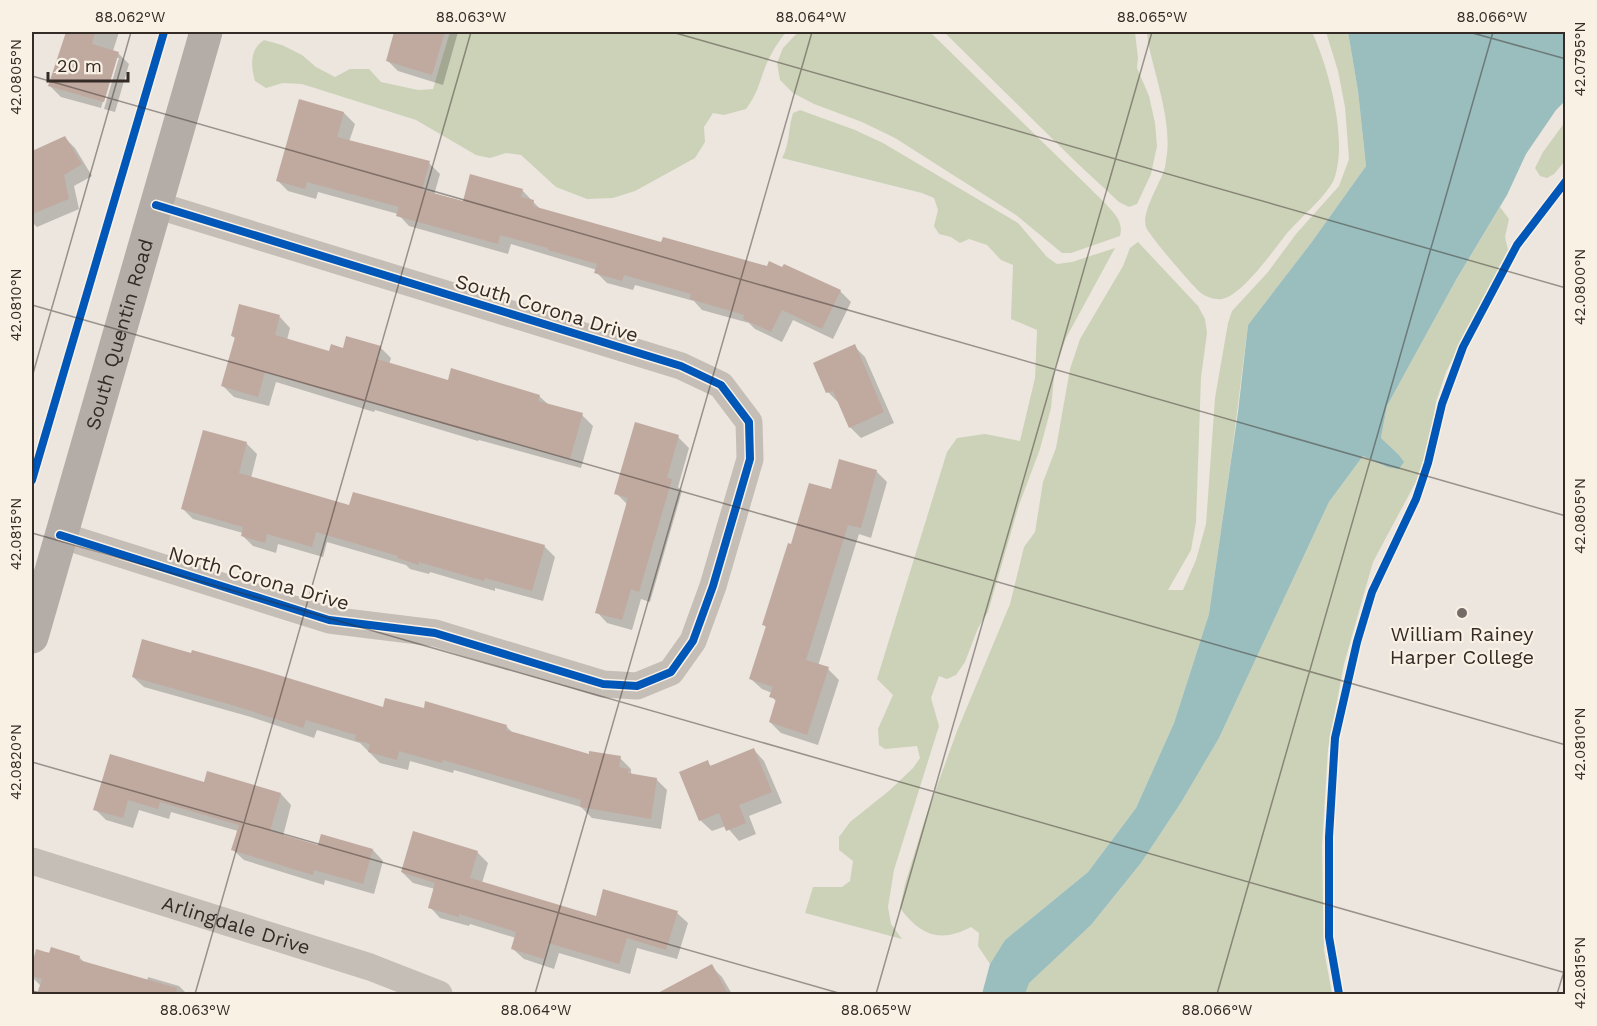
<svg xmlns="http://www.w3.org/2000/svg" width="1597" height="1026" font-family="'Work Sans',sans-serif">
  <rect width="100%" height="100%" fill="#ece6df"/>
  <!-- green -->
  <path fill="#ccd2b8" d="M 450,32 L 786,32 C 778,42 771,53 766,65 C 759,83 758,93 746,109 L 724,115 L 713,113 L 704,127 L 705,142 L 695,158 L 635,191 L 613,198 L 587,199 L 556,187 L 521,155 L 506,153 L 490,158 L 476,155 L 416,120 L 302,84 L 283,83 L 266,88 L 255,81 C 251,66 249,50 264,40 L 282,45 L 302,55 L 316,67 L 335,77 L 350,69 L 369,69 L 381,82 L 418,90 L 433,89 Z
    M 798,32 L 930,32 L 1105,203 C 1114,213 1124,222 1120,236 L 1071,253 L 1062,253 L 1016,215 L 895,138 L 862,122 L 814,104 L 793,93 L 780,80 L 777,63 L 783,48 Z
    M 944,32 L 1135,32 L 1138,58 L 1137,68 L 1149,96 L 1155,123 L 1157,146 L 1151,174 L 1137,204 L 1129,207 L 1119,202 L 1077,163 Z
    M 1147,32 L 1312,32 C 1328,66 1345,131 1337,168 C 1336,174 1334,181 1331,185 C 1319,203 1302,216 1288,232 C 1275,248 1242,296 1222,299 C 1216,300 1206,297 1201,293 C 1194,288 1148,234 1146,227 C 1141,211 1161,183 1165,167 C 1166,163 1166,158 1167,154 C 1171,119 1155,76 1148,42 Z
    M 1326,32 L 1348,32 L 1358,91 L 1366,166 L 1311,243 L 1248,325 L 1231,460 L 1209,614 L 1174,723 L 1136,808 L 1088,872 L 1005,940 L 990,964 L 978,946 L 979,933 L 971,927 C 940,943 921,936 900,908 L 905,884 L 925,819 L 957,731 L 1010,604 L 1024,547 L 1035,532 L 1043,482 L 1056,448 L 1070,369 L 1080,339 L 1123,266 L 1130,248 L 1138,242 L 1198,306 L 1205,319 L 1207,333 L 1201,377 L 1196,522 L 1191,550 L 1168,590 L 1183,590 L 1196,560 L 1206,524 L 1215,398 L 1228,323 L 1232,311 L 1268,272 L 1296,234 L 1339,186 L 1349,159 L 1345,107 L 1338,71 Z
    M 800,110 L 855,130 L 883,143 L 1018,223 L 1047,257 L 1057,264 L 1072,262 L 1115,248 L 1066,338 L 1055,368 L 1051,408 L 1040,449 L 1019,505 L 988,612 L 978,628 L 965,662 L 956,675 L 947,679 L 939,676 L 931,698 L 939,726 L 894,870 L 888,907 L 891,924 L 902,939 L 805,913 L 813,887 L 842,887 L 850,881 L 853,861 L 839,850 L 839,837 L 850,822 L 890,790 L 913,768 L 920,758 L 917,746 L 885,749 L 879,745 L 878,729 L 893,695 L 877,679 L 947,452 L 957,438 L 985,434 L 1020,441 L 1035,378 L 1037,330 L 1011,319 L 1013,265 L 1001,260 L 987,245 L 969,239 L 960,243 L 951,237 L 939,234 L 934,226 L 938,210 L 934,198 L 922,193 L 782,158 C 790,144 788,128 793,113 Z
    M 1565,122 L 1565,161 L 1554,174 L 1547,178 L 1540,176 L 1535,168 L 1543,152 Z
    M 1500,207 L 1509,219 L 1505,237 L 1508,250 L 1446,372 L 1436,402 L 1426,463 L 1373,562 L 1344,664 L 1328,749 L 1322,846 L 1324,950 L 1332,994 L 1025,994 L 1028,983 L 1091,925 L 1141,863 L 1182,801 L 1219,738 L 1329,502 L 1363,456 L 1387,467 L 1398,454 L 1381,438 L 1387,406 L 1456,280 Z"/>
  <!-- water -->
  <path fill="#9abdbe" d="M 1348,32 L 1565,32 L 1565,101 L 1556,110 L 1526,154 L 1507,195 L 1456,280 L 1387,406 L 1381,438 L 1398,454 L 1404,462 L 1399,469 L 1387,467 L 1363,456 L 1329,502 L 1219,738 L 1182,801 L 1141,863 L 1091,925 L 1029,983 L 1025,994 L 982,994 L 990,964 L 1005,940 L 1088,872 L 1136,808 L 1174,723 L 1209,614 L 1238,412 L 1248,325 L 1311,243 L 1366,166 L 1358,91 Z"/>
  <!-- shadow -->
  <path fill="#0003" d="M 67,32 L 119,32 L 113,51 L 118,53 L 129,64 L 115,112 L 104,109 L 119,58 L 116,58 L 101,108 L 61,97 L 50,86 Z
    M 403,32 L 458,32 L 443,85 L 398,71 L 387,60 Z
    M 300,100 L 344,113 L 355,124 L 349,142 L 429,163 L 440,174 L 434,195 L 464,203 L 522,190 L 541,210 L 840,291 L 851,302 L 833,339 L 793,320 L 782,342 L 755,329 L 749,323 L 702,310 L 694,301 L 635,285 L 633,290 L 607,283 L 596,272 L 597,270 L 511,244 L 508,254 L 409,226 L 398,214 L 318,192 L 316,199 L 288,191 L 277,180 Z
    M 65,138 L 75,148 L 92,176 L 74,186 L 79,209 L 37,227 L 32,222 L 32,152 Z
    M 280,317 L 290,328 L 287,340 L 330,353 L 344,349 L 380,347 L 391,358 L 389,364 L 449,382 L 539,396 L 549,405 L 582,415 L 593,426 L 581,468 L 479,440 L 478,441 L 375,410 L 374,412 L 276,382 L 269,406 L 234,397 L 223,386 L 236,339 L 232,336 Z
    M 854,346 L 865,357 L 894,423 L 861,438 L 850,427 L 839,403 L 828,392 Z
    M 204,431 L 247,444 L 257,454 L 251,478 L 350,507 L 544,546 L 555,557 L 543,601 L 495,588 L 495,591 L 430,572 L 429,574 L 410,569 L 406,565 L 327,542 L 323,557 L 278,544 L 276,553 L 253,546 L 242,535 L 243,533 L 193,519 L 182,508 Z
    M 678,437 L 689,448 L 678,487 L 682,491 L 650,602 L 641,599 L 632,630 L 607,623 L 597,612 L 627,504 L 616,493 Z
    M 876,471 L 887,482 L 871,538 L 859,534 L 818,666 L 828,669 L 839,680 L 818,745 L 781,733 L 770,722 L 777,702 L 771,696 L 772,693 L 762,689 L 751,679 L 767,628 L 764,625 L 792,546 L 832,491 Z
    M 133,677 L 384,709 L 425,710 L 507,727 L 514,734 L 590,755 L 620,758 L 631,769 L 631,773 L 633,775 L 656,779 L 667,790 L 661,829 L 592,818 L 581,807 L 454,770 L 453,773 L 410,761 L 408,770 L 380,763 L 360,743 L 317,730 L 314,738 L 251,717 L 144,687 Z
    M 754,750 L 764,761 L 782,803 L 749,816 L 756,834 L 739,841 L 726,826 L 712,831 L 701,821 L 681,772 L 707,762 L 712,767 Z
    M 111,756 L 205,784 L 281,794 L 291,805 L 283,836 L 319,847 L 373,850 L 383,861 L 374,894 L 325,880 L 324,885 L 244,860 L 233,850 L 238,831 L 171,812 L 169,819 L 139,810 L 133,828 L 106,820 L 95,809 Z
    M 477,852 L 488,863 L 482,883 L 597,918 L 677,913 L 688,923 L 677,959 L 637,948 L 630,974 L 559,953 L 554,969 L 524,959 L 513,949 L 516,938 L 470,924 L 469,926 L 440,918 L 430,907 L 435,889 L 413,883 L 402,872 Z
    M 37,951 L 79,957 L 86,964 L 147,981 L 148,977 L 179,986 L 187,994 L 39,994 L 41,986 L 32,977 Z
    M 711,966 L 722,977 L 732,994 L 659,994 Z"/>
  <!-- building -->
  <path fill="#c0aaa0" d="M 66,32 L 95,32 L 92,44 L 119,52 L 104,102 L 48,86 Z
    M 394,32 L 445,32 L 432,75 L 386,61 Z
    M 299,99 L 344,112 L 337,137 L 430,161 L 422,190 L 463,201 L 470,174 L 523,189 L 521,197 L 534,200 L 533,206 L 661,242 L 663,237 L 767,266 L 769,261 L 782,267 L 784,264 L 841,290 L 822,329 L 782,310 L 771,332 L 743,319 L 744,315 L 690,299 L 691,294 L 624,275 L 622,281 L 594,273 L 597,264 L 548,250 L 548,248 L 500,235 L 498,244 L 396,216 L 399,207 L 307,182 L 305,189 L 276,181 Z
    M 65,136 L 82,164 L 64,175 L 69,199 L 32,214 L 32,151 Z
    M 239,304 L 280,315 L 275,335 L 329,351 L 331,344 L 343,348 L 346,336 L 381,346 L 377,359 L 448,380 L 451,368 L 540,395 L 538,401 L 583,413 L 570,459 L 468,430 L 467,431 L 364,400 L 364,402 L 265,372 L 258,397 L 221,386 L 235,337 L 231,336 Z
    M 855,344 L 884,412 L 849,428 L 833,391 L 826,393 L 813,363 Z
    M 635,422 L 679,435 L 667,478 L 672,479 L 639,592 L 631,589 L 622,620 L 595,613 L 628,498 L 614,494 Z
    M 203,430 L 247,442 L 239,473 L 349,505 L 353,492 L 545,545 L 532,591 L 485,578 L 484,581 L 419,562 L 419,565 L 397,558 L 398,556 L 316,532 L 312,547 L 267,534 L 265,543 L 241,536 L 243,527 L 181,509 Z
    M 839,459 L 877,470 L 861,528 L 848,525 L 806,660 L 829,667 L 807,735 L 769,722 L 776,699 L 769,697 L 773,687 L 749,679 L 766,626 L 762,625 L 788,543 L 791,544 L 809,483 L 831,489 Z
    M 142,639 L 191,653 L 192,650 L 252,667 L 383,707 L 385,698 L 424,708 L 425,701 L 507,725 L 506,730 L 589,754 L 589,751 L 621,756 L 619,767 L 629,769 L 628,773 L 657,778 L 651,819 L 580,807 L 581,800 L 443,760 L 442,763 L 399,751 L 397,760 L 368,752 L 370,744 L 355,740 L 356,735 L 306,720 L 303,728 L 239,707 L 132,677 Z
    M 754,748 L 772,792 L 739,805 L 746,823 L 726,831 L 719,813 L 699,821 L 679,772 L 708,760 L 710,766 Z
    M 110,754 L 204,782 L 207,771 L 281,793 L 270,831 L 318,845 L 321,834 L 373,849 L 363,884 L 314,870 L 313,875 L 231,850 L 239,825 L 160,802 L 158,809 L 128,800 L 123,818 L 93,810 Z
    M 413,831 L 478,851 L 470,878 L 596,916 L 603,889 L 678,911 L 666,950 L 627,938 L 619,964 L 548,943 L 544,959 L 511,949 L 516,932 L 459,914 L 459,917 L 428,908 L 435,883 L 401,872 Z
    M 51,947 L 80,956 L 79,960 L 177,988 L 176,994 L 37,994 L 42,979 L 32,976 L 32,965 L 36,949 L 49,953 Z
    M 712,964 L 728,994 L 656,994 Z"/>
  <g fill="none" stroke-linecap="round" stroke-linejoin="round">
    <!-- minor -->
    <g stroke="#c5beb7" stroke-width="27">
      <path d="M 60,535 L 329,620 L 435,633 L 603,684 L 637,686 L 671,672 L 693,641 L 713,586 L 750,459 L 749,422 L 721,385 L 681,366 L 156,205"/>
      <path id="s1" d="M 32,861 L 370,967 L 439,994"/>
    </g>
    <!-- major -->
    <path stroke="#b3aca7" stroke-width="33" id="s2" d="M 32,637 L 206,32"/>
    <!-- cycleway casing -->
    <g stroke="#faf1e5" stroke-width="11">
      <path id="cycleway" d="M 32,480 L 164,32
        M 60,535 L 329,620 L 435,633 L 603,684 L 637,686 L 671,672 L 693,641 L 713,586 L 750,459 L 749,422 L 721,385 L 681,366 L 156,205
        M 1339,994 L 1329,937 L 1329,837 L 1335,738 L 1357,642 L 1372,592 L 1416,499 L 1428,463 L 1442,404 L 1463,347 L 1517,245 L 1566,181"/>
    </g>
    <!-- cycleway -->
    <use href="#cycleway" stroke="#0057b8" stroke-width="8"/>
  </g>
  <!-- ticks -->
  <path fill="none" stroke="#352b26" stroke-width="1.5" stroke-opacity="0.45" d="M 672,32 L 1566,288M 1469,32 L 1566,59M 32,76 L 1566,516M 32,305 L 1566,745M 32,377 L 131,32M 32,533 L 1566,973M 32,762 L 842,994M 32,991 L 45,994M 195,994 L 471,32M 535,994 L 812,32M 876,994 L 1152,32M 1217,994 L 1493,32M 1557,994 L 1566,965"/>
  <!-- markers -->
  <circle fill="#756c67" stroke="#faf1e5" stroke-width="2" cx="1462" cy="613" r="6"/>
  <g text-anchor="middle" stroke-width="4.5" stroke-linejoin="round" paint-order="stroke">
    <!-- street labels -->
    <g font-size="20" fill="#352b26" stroke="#faf1e5">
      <text transform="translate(547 308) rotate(17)" y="7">South Corona Drive</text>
      <text dy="7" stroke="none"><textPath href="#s2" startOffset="315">South Quentin Road</textPath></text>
      <text transform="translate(259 578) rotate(16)" y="7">North Corona Drive</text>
      <text dy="7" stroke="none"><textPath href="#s1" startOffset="214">Arlingdale Drive</textPath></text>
    </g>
    <!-- poi labels -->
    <g font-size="20" fill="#352b26" stroke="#faf1e5">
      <text x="1462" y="641">William Rainey<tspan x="1462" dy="23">Harper College</tspan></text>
    </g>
  </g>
  <!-- border -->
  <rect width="1597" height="1026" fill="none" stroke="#faf1e5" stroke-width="66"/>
  <!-- scale -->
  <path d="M48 72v9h80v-9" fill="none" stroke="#352b26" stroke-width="3"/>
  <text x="57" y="72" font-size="18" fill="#352b26" stroke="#faf1e5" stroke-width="4.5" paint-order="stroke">20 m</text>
  <rect x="33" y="33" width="1531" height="960" fill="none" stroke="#352b26" stroke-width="2"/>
  <g font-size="15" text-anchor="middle" fill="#352b26">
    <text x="130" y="22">88.062°W</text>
    <text x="471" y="22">88.063°W</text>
    <text x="811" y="22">88.064°W</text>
    <text x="1152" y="22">88.065°W</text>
    <text x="1492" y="22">88.066°W</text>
    <text transform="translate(1580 59) rotate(-90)" y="5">42.0795°N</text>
    <text transform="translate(16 77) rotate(-90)" y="5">42.0805°N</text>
    <text transform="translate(1580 287) rotate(-90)" y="5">42.0800°N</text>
    <text transform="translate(16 305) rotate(-90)" y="5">42.0810°N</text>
    <text transform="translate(1580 516) rotate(-90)" y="5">42.0805°N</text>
    <text transform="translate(16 534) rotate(-90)" y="5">42.0815°N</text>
    <text transform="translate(1580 744) rotate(-90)" y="5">42.0810°N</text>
    <text transform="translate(16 762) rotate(-90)" y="5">42.0820°N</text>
    <text transform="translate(1580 973) rotate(-90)" y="5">42.0815°N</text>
    <text x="195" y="1015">88.063°W</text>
    <text x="536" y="1015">88.064°W</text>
    <text x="876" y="1015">88.065°W</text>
    <text x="1217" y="1015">88.066°W</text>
  </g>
</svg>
